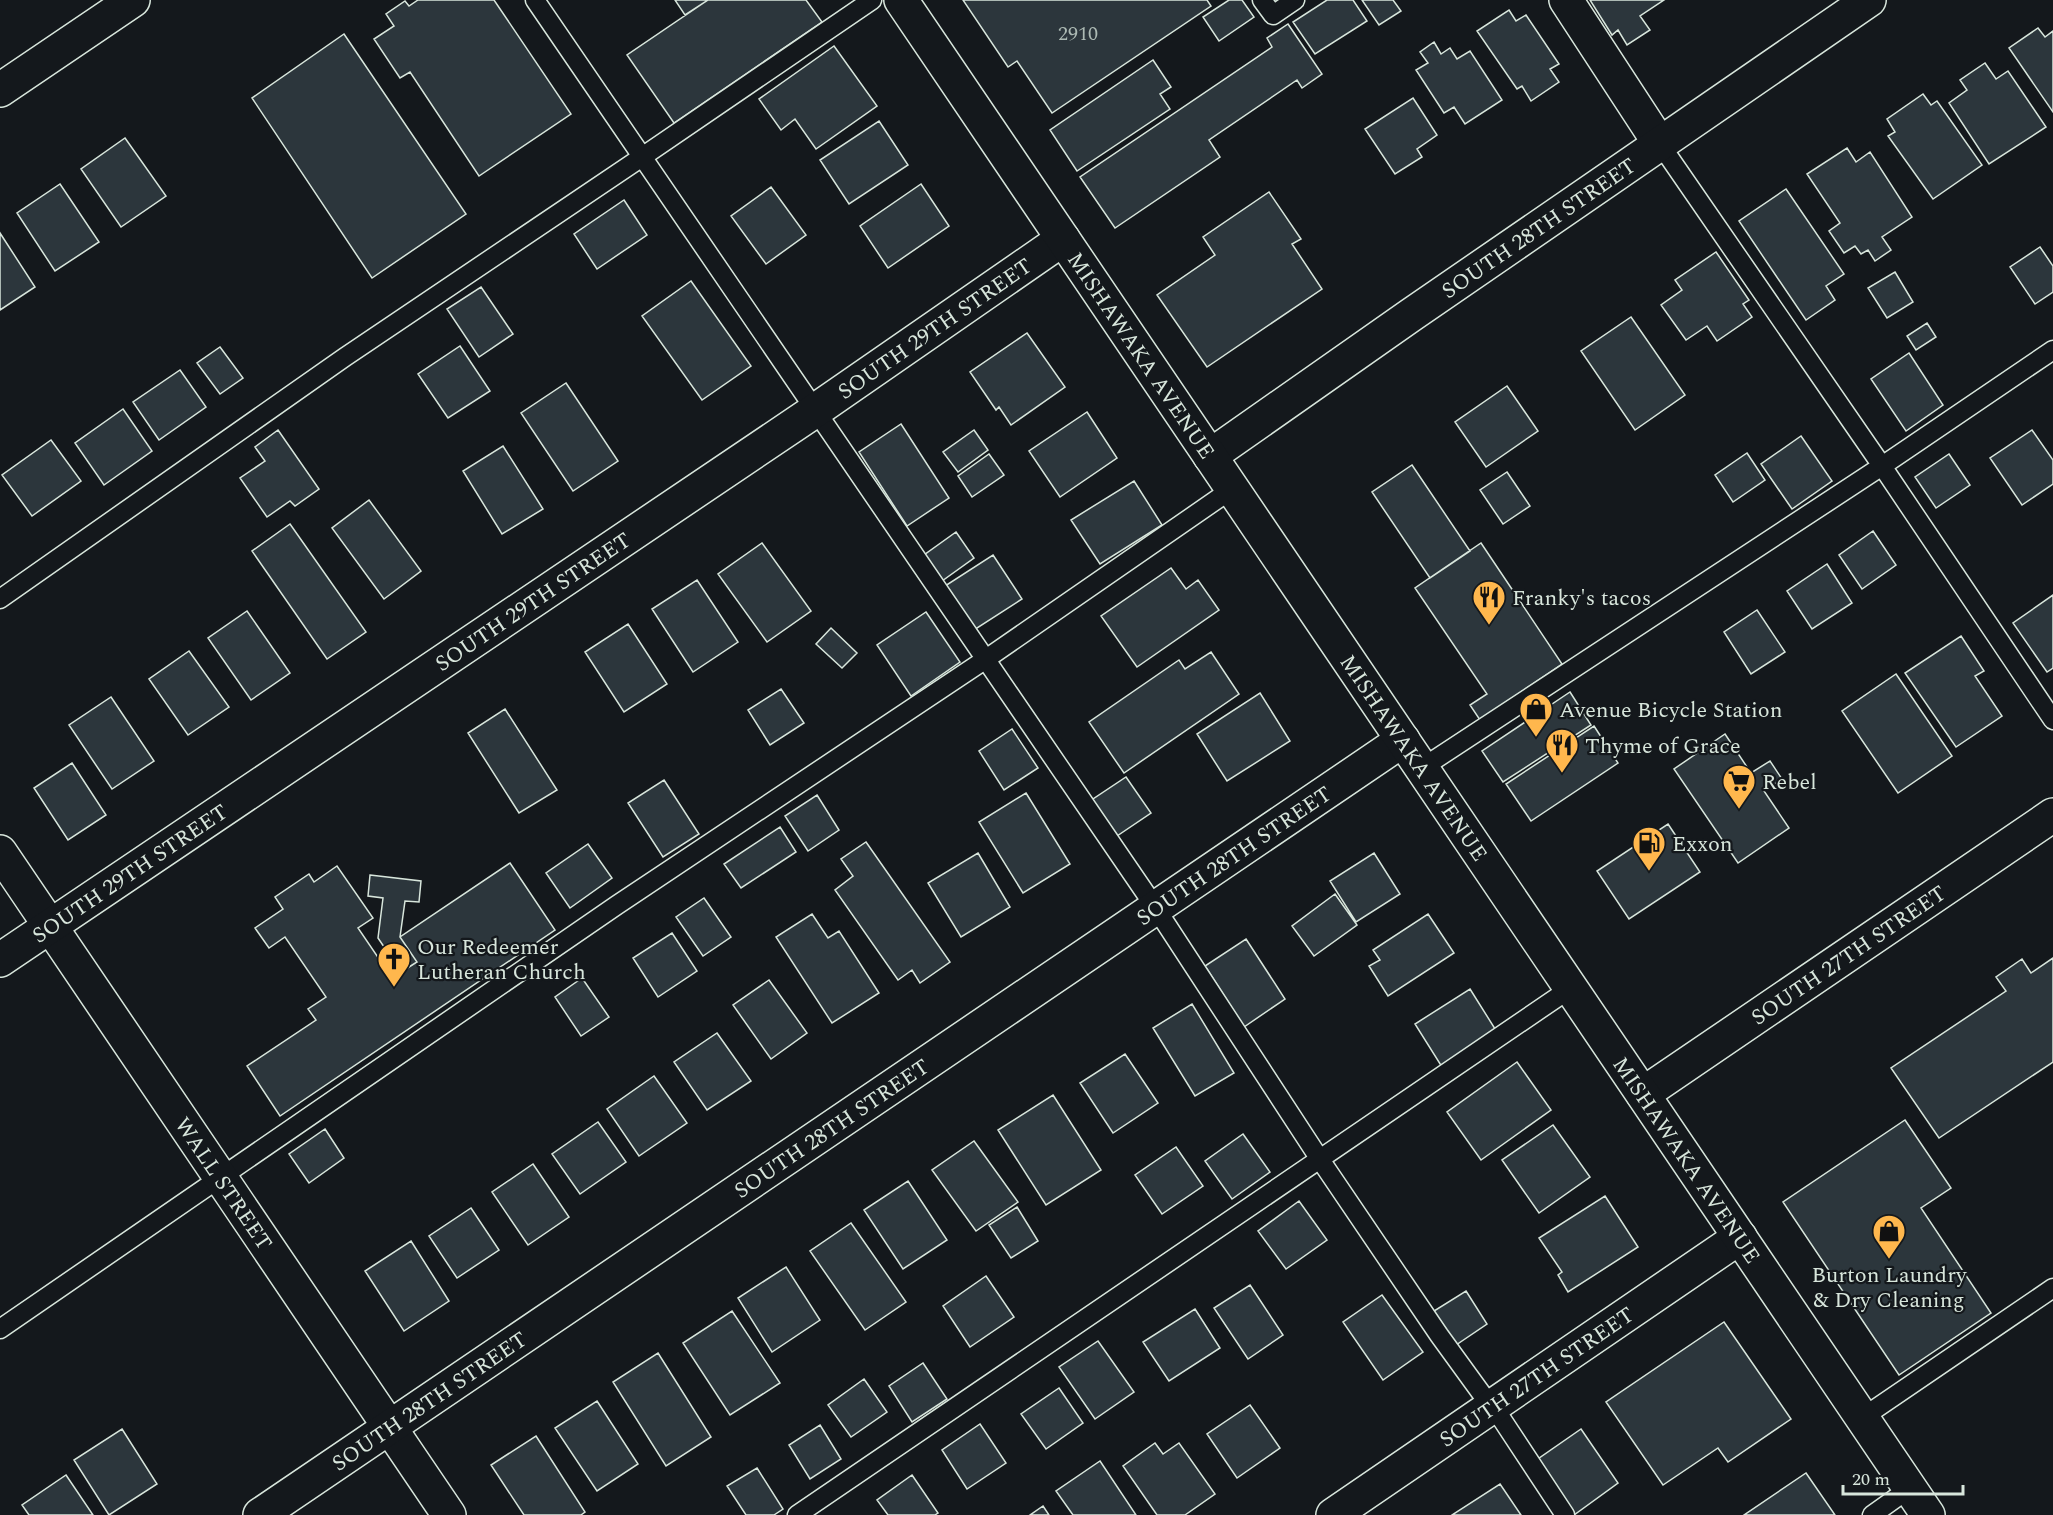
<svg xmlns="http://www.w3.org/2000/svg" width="2053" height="1515" font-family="Spectral,serif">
  <rect width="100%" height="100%" fill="#14181c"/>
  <!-- building -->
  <path fill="#2c363c" stroke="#d8e6dc" stroke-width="1.5" d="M 418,0 L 494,0 L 571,114 L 479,176 L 410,72 L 400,78 L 374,39 L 394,26 L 386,14 L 405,1 L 409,6 Z
    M 675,0 L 708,0 L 685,15 Z
    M 708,0 L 806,0 L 822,22 L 674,123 L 627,55 Z
    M 963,0 L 1207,0 L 1211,6 L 1052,113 L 1017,61 L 1008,67 Z
    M 1229,0 L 1242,0 L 1254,17 L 1219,41 L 1203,17 Z
    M 1327,0 L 1353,0 L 1367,21 L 1315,54 L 1293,22 Z
    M 1362,0 L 1393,0 L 1401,11 L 1379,25 Z
    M 1590,0 L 1664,0 L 1640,16 L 1650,30 L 1627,45 L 1618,30 L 1612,35 Z
    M 1509,10 L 1516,21 L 1526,15 L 1559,64 L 1550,69 L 1559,82 L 1531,101 L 1522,86 L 1517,89 L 1477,31 Z
    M 1288,24 L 1322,74 L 1302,88 L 1297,80 L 1209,140 L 1220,157 L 1115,228 L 1080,177 L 1272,47 L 1267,38 Z
    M 2038,28 L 2045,37 L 2053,31 L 2053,112 L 2009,48 Z
    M 344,34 L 466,214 L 372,278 L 252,98 Z
    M 1434,42 L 1441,54 L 1450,48 L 1457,59 L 1470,51 L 1502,100 L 1465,124 L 1454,107 L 1444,113 L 1416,70 L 1428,63 L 1420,52 Z
    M 834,46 L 877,106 L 816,149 L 795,119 L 781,130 L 759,99 Z
    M 1153,60 L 1171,87 L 1160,94 L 1170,109 L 1077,171 L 1050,130 Z
    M 1985,63 L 1996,79 L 2008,71 L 2046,127 L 1989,164 L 1949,103 L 1967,90 L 1960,80 Z
    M 1923,94 L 1931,105 L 1937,101 L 1982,165 L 1933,199 L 1888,136 L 1895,132 L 1887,119 Z
    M 1413,98 L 1437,135 L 1417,149 L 1422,157 L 1395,174 L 1365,129 Z
    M 879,121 L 908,165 L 849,204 L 820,160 Z
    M 125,138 L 166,196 L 121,227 L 81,169 Z
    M 1847,148 L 1856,162 L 1870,152 L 1912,217 L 1882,237 L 1891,250 L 1875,261 L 1868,250 L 1861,254 L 1855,246 L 1844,253 L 1829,231 L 1840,223 L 1807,174 Z
    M 60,184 L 99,242 L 55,271 L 17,213 Z
    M 921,184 L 949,226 L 888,268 L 860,226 Z
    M 771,187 L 806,235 L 766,264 L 731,216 Z
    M 1786,189 L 1844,274 L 1826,286 L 1835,300 L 1806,320 L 1739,221 Z
    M 1269,192 L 1301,239 L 1292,244 L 1322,289 L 1207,367 L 1157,295 L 1215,255 L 1203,237 Z
    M 624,200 L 647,235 L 597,269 L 574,234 Z
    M 0,233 L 35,287 L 0,310 Z
    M 2040,247 L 2053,266 L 2053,292 L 2035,304 L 2010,267 Z
    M 1716,252 L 1749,300 L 1743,304 L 1752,317 L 1717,341 L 1707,326 L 1686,340 L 1661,305 L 1682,290 L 1675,280 Z
    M 1895,272 L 1913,302 L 1887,318 L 1868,288 Z
    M 691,281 L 751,366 L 702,400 L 642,316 Z
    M 481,287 L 513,334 L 479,357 L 447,309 Z
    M 1631,317 L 1685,395 L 1635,430 L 1581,351 Z
    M 1927,323 L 1936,337 L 1916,350 L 1907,336 Z
    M 1027,333 L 1065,387 L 1011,425 L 999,407 L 996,410 L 970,372 Z
    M 460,346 L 490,391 L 448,418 L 418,374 Z
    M 220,347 L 243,378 L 220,394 L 197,363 Z
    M 1909,353 L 1943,405 L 1906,431 L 1871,379 Z
    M 180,370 L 206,407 L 159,440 L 133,402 Z
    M 566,383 L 618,461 L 573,491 L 521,413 Z
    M 1507,386 L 1538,431 L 1486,467 L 1455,422 Z
    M 123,409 L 152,451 L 104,485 L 75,443 Z
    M 1087,412 L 1117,458 L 1060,497 L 1029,451 Z
    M 901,424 L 949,498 L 907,526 L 859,452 Z
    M 278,430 L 319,489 L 295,506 L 290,501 L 267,517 L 240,478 L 265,461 L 255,447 Z
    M 974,430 L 988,450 L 958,472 L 943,452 Z
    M 2032,430 L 2053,460 L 2053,484 L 2022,505 L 1990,458 Z
    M 1801,436 L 1832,481 L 1792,509 L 1761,464 Z
    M 51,440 L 81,481 L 32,516 L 2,475 Z
    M 503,446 L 543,509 L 502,534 L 463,471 Z
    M 1747,453 L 1765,480 L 1733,502 L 1715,475 Z
    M 989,454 L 1004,475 L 972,497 L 958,476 Z
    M 1949,454 L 1970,485 L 1936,508 L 1915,477 Z
    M 1412,465 L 1470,551 L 1430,578 L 1372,492 Z
    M 1507,472 L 1530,506 L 1503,524 L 1480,490 Z
    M 1134,481 L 1162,525 L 1100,564 L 1071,520 Z
    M 369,500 L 421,571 L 384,599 L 332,528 Z
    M 290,524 L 366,632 L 327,659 L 252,551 Z
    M 1873,531 L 1896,565 L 1862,589 L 1839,555 Z
    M 956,532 L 974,558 L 942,581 L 924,555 Z
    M 762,543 L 811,611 L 767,642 L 718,574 Z
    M 1481,543 L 1562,664 L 1480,720 L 1470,705 L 1487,694 L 1415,588 Z
    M 993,555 L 1022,599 L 974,630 L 945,586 Z
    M 1827,564 L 1852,603 L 1812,629 L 1787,591 Z
    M 1171,568 L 1186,589 L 1198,580 L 1219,610 L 1137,667 L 1101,616 Z
    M 697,580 L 738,642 L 693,672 L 652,609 Z
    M 2053,595 L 2053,668 L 2047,672 L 2013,623 Z
    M 1757,610 L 1785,652 L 1751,674 L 1724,632 Z
    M 247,611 L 290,673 L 251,700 L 208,638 Z
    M 926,612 L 960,662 L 911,696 L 877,645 Z
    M 628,624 L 667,684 L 624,712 L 585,652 Z
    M 831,628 L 857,653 L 842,668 L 816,644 Z
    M 1961,636 L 1984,671 L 1975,676 L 2002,716 L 1956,747 L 1905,673 Z
    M 189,651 L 229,707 L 188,735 L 149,679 Z
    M 1211,652 L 1239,694 L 1124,773 L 1089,722 L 1179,660 L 1185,669 Z
    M 1896,674 L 1952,756 L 1898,793 L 1842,711 Z
    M 781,689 L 804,723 L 770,745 L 748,710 Z
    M 1570,692 L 1591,725 L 1503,782 L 1482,751 Z
    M 1260,693 L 1290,741 L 1227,781 L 1197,734 Z
    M 111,697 L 154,761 L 112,789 L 69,725 Z
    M 505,709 L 557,790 L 519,813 L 468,733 Z
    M 1594,726 L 1618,763 L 1531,821 L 1506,784 Z
    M 1012,729 L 1038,768 L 1004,790 L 979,751 Z
    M 1725,734 L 1751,773 L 1770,761 L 1782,779 L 1764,791 L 1789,828 L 1738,863 L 1674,769 Z
    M 72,763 L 106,815 L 68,840 L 34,788 Z
    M 1126,777 L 1151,813 L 1114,838 L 1090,801 Z
    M 664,780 L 699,834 L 663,857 L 628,803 Z
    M 1026,793 L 1070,864 L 1023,893 L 979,822 Z
    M 817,795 L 839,830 L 808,851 L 785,816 Z
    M 1668,824 L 1700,872 L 1629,919 L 1597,871 Z
    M 780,827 L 796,852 L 741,888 L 724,864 Z
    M 866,842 L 950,962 L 920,983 L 912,970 L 898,980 L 835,890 L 853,876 L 841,859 Z
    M 588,844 L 612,878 L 570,908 L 546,873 Z
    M 978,853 L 1010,907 L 961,937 L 928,883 Z
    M 1374,853 L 1400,894 L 1356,922 L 1330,881 Z
    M 510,863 L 555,930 L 280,1116 L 247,1066 L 316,1020 L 308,1009 L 326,997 L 285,937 L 269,948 L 255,928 L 283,909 L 275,897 L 309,874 L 314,882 L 337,866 L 373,918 L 358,928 L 392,978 L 417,962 L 400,937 Z
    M 370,875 L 421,881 L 419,902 L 405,901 L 400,937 L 417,962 L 401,972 L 378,938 L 383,898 L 368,896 Z
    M 1335,894 L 1357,925 L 1314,956 L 1292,926 Z
    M 704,898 L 731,937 L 703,956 L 676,917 Z
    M 812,914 L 828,938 L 839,931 L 879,993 L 832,1023 L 776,937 Z
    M 1428,914 L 1454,953 L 1388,996 L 1369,966 L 1380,960 L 1373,950 Z
    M 672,933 L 697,971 L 658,997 L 633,958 Z
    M 1246,939 L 1285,999 L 1244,1027 L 1205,966 Z
    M 2053,958 L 2053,1062 L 1939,1138 L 1891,1068 L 2006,991 L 1996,977 L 2022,959 L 2031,973 Z
    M 582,978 L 609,1017 L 581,1036 L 555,997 Z
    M 769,980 L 807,1033 L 771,1059 L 733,1005 Z
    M 1470,989 L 1497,1032 L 1442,1067 L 1415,1024 Z
    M 1192,1004 L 1234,1073 L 1195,1096 L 1153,1028 Z
    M 717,1033 L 751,1081 L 707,1110 L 674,1062 Z
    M 1125,1054 L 1158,1103 L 1113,1133 L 1080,1083 Z
    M 1517,1062 L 1551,1110 L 1481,1160 L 1447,1112 Z
    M 654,1076 L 687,1123 L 639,1156 L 607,1109 Z
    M 1053,1095 L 1101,1170 L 1046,1205 L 998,1130 Z
    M 1905,1120 L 1951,1188 L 1921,1208 L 1991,1313 L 1899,1375 L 1783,1202 Z
    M 598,1122 L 626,1162 L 580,1194 L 552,1154 Z
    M 1553,1125 L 1590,1177 L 1539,1213 L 1502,1160 Z
    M 325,1129 L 344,1158 L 309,1183 L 289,1154 Z
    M 1243,1134 L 1270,1172 L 1232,1199 L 1205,1161 Z
    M 974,1141 L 1018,1202 L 976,1231 L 932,1170 Z
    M 1176,1147 L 1203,1186 L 1162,1214 L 1135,1175 Z
    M 533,1164 L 569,1217 L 528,1245 L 492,1192 Z
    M 908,1181 L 947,1240 L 903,1269 L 864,1210 Z
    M 1605,1196 L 1638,1247 L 1568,1292 L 1558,1275 L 1562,1272 L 1539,1238 Z
    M 1299,1201 L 1327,1240 L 1286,1269 L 1258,1231 Z
    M 1017,1207 L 1038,1241 L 1011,1258 L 989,1225 Z
    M 471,1208 L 499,1250 L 457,1278 L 429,1236 Z
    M 851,1223 L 906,1302 L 865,1330 L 810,1251 Z
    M 411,1241 L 449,1301 L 404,1331 L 365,1271 Z
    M 786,1267 L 820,1320 L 772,1352 L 738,1298 Z
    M 986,1276 L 1014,1317 L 970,1347 L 943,1306 Z
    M 1250,1285 L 1283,1335 L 1248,1359 L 1214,1308 Z
    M 1466,1291 L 1487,1324 L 1456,1345 L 1434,1311 Z
    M 1382,1295 L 1423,1352 L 1383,1380 L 1343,1322 Z
    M 1195,1309 L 1220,1348 L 1169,1381 L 1143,1342 Z
    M 732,1311 L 780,1383 L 730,1415 L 683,1343 Z
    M 1724,1322 L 1791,1419 L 1728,1462 L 1718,1448 L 1663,1485 L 1606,1402 Z
    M 1098,1341 L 1134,1392 L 1095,1419 L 1059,1367 Z
    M 658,1353 L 711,1437 L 666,1466 L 613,1382 Z
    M 923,1363 L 947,1399 L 912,1422 L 889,1386 Z
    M 864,1379 L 887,1412 L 851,1437 L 828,1405 Z
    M 1059,1388 L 1083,1423 L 1046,1449 L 1021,1414 Z
    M 597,1401 L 638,1464 L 597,1491 L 555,1428 Z
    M 1250,1405 L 1280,1448 L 1237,1478 L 1207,1434 Z
    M 980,1424 L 1006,1463 L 967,1489 L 942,1450 Z
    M 820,1425 L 841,1459 L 810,1479 L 789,1445 Z
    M 122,1429 L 157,1484 L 109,1515 L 74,1460 Z
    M 1581,1429 L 1618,1483 L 1574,1515 L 1535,1461 Z
    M 536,1436 L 585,1512 L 581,1515 L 524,1515 L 491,1465 Z
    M 1155,1443 L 1163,1454 L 1179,1443 L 1215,1494 L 1185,1515 L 1157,1515 L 1123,1466 Z
    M 1100,1461 L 1136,1515 L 1073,1515 L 1056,1491 Z
    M 757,1468 L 783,1509 L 774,1515 L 746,1515 L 727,1486 Z
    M 1806,1473 L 1835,1515 L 1744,1515 Z
    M 66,1475 L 93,1515 L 29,1515 L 22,1505 Z
    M 912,1475 L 938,1513 L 935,1515 L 888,1515 L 877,1500 Z
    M 1500,1484 L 1521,1515 L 1452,1515 Z
    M 1043,1506 L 1049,1515 L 1030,1515 Z"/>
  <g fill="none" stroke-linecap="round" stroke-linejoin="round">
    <!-- service casing -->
    <g stroke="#d8e6dc" stroke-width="21">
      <path id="service" d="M 535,0 L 1155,907 L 1319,1158 L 1439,1335 L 1484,1397 L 1501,1418 L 1565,1515
        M 1262,0 L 1273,15 L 1295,0
        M 1660,144 L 1882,466 L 2053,720
        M 0,599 L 345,357 L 642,157 L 872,0
        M 1422,768 L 1882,466 L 2053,350
        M 0,1329 L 617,905 L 986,659 L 1232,489
        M 1862,1418 L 2053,1288
        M 797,1515 L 1571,988
        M 1872,1515 L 1910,1488"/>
    </g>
    <!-- minor casing -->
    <g stroke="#d8e6dc" stroke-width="36">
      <g id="minor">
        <path d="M 1566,0 L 1660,144"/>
        <path id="s1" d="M 1210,456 L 1411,315 L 1869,0"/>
        <path id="s2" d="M 0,852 L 449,1515"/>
        <path id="s3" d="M 0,960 L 816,410 L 1063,239"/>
        <path id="s4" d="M 1643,1094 L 2053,815"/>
        <path id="s5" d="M 260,1515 L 1403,740"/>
        <path id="s6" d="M 1333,1515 L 1740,1237"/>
      </g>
    </g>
    <!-- tertiary casing -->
    <g stroke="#d8e6dc" stroke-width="36">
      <path id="tertiary" d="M 0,90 L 133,0"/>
    </g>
    <!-- secondary casing -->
    <g stroke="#d8e6dc" stroke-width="36">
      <g id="secondary">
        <path id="s7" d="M 901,0 L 1928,1515"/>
      </g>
    </g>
    <!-- service -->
    <use href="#service" stroke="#14181c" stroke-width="18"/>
    <!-- minor -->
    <use href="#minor" stroke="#14181c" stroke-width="33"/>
    <!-- tertiary -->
    <use href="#tertiary" stroke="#14181c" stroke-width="33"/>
    <!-- secondary -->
    <use href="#secondary" stroke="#14181c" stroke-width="33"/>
  </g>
  <!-- icons -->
  <defs>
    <g id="restaurant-pin" transform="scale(1.725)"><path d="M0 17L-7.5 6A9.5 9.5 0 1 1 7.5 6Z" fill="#ffb74d" stroke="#14181c"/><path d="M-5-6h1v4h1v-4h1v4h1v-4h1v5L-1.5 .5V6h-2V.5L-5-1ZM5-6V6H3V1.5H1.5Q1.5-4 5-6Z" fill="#111"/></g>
    <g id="shop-pin" transform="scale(1.725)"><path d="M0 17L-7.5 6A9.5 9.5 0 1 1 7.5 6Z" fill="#ffb74d" stroke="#14181c"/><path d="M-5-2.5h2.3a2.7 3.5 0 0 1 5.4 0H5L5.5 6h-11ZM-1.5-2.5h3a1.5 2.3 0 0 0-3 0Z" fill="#111"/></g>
    <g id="supermarket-pin" transform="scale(1.725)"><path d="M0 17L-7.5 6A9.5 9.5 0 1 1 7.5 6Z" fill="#ffb74d" stroke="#14181c"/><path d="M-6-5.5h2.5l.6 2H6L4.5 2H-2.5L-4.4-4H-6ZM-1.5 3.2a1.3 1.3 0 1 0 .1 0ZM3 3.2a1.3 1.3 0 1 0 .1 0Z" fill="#111"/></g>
    <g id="fuel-pin" transform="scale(1.725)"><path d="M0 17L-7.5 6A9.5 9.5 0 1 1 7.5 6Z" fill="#ffb74d" stroke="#14181c"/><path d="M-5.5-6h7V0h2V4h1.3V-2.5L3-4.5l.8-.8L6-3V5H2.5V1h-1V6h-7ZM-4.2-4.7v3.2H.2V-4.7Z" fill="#111"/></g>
    <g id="church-pin" transform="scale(1.725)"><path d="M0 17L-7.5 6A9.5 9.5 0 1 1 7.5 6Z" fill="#ffb74d" stroke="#14181c"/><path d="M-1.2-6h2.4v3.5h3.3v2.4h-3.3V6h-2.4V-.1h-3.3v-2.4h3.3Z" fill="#111"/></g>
  </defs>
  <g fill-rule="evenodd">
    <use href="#restaurant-pin" x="1489" y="597"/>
    <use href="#shop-pin" x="1536" y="709"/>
    <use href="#restaurant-pin" x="1562" y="745"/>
    <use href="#supermarket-pin" x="1739" y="781"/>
    <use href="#fuel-pin" x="1649" y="843"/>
    <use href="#church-pin" x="394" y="959"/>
    <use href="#shop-pin" x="1889" y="1231"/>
  </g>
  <g text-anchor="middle" stroke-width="4.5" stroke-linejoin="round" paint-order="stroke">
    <!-- number labels -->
    <g font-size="20" fill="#adbab4">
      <text x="1078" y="40">2910</text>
    </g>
    <!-- street labels -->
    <g font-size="22" fill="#d8e6dc" stroke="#14181c">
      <text dy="8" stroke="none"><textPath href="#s1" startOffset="400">SOUTH 28TH STREET</textPath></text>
      <text dy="8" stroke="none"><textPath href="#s3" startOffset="1128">SOUTH 29TH STREET</textPath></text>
      <text dy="8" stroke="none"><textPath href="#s7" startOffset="429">MISHAWAKA AVENUE</textPath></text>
      <text dy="8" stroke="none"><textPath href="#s3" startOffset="642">SOUTH 29TH STREET</textPath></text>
      <text dy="8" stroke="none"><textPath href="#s7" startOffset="915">MISHAWAKA AVENUE</textPath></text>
      <text dy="8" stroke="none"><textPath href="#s5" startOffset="1176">SOUTH 28TH STREET</textPath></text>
      <text dy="8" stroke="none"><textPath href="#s3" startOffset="156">SOUTH 29TH STREET</textPath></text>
      <text dy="8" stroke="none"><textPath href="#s4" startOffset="248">SOUTH 27TH STREET</textPath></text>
      <text dy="8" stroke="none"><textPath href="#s5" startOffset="690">SOUTH 28TH STREET</textPath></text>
      <text dy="8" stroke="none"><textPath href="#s7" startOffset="1401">MISHAWAKA AVENUE</textPath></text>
      <text dy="8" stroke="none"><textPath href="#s2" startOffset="400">WALL STREET</textPath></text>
      <text dy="8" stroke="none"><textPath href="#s6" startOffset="246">SOUTH 27TH STREET</textPath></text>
      <text dy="8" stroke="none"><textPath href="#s5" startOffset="204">SOUTH 28TH STREET</textPath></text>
    </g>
    <!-- poi labels -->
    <g font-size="22" fill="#d8e6dc" stroke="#14181c" text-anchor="start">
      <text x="1512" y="605">Franky's tacos</text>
      <text x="1559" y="717">Avenue Bicycle Station</text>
      <text x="1585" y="753">Thyme of Grace</text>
      <text x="1762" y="789">Rebel</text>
      <text x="1672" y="851">Exxon</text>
      <text x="417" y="954">Our Redeemer<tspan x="417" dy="25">Lutheran Church</tspan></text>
      <text x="1889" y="1282" text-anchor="middle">Burton Laundry<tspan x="1889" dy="25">&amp; Dry Cleaning</tspan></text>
    </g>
  </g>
  <!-- scale -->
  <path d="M1843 1485v9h120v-9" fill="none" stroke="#d8e6dc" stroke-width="3"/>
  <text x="1852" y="1485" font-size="18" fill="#d8e6dc" stroke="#14181c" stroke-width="4.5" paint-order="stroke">20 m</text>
</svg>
